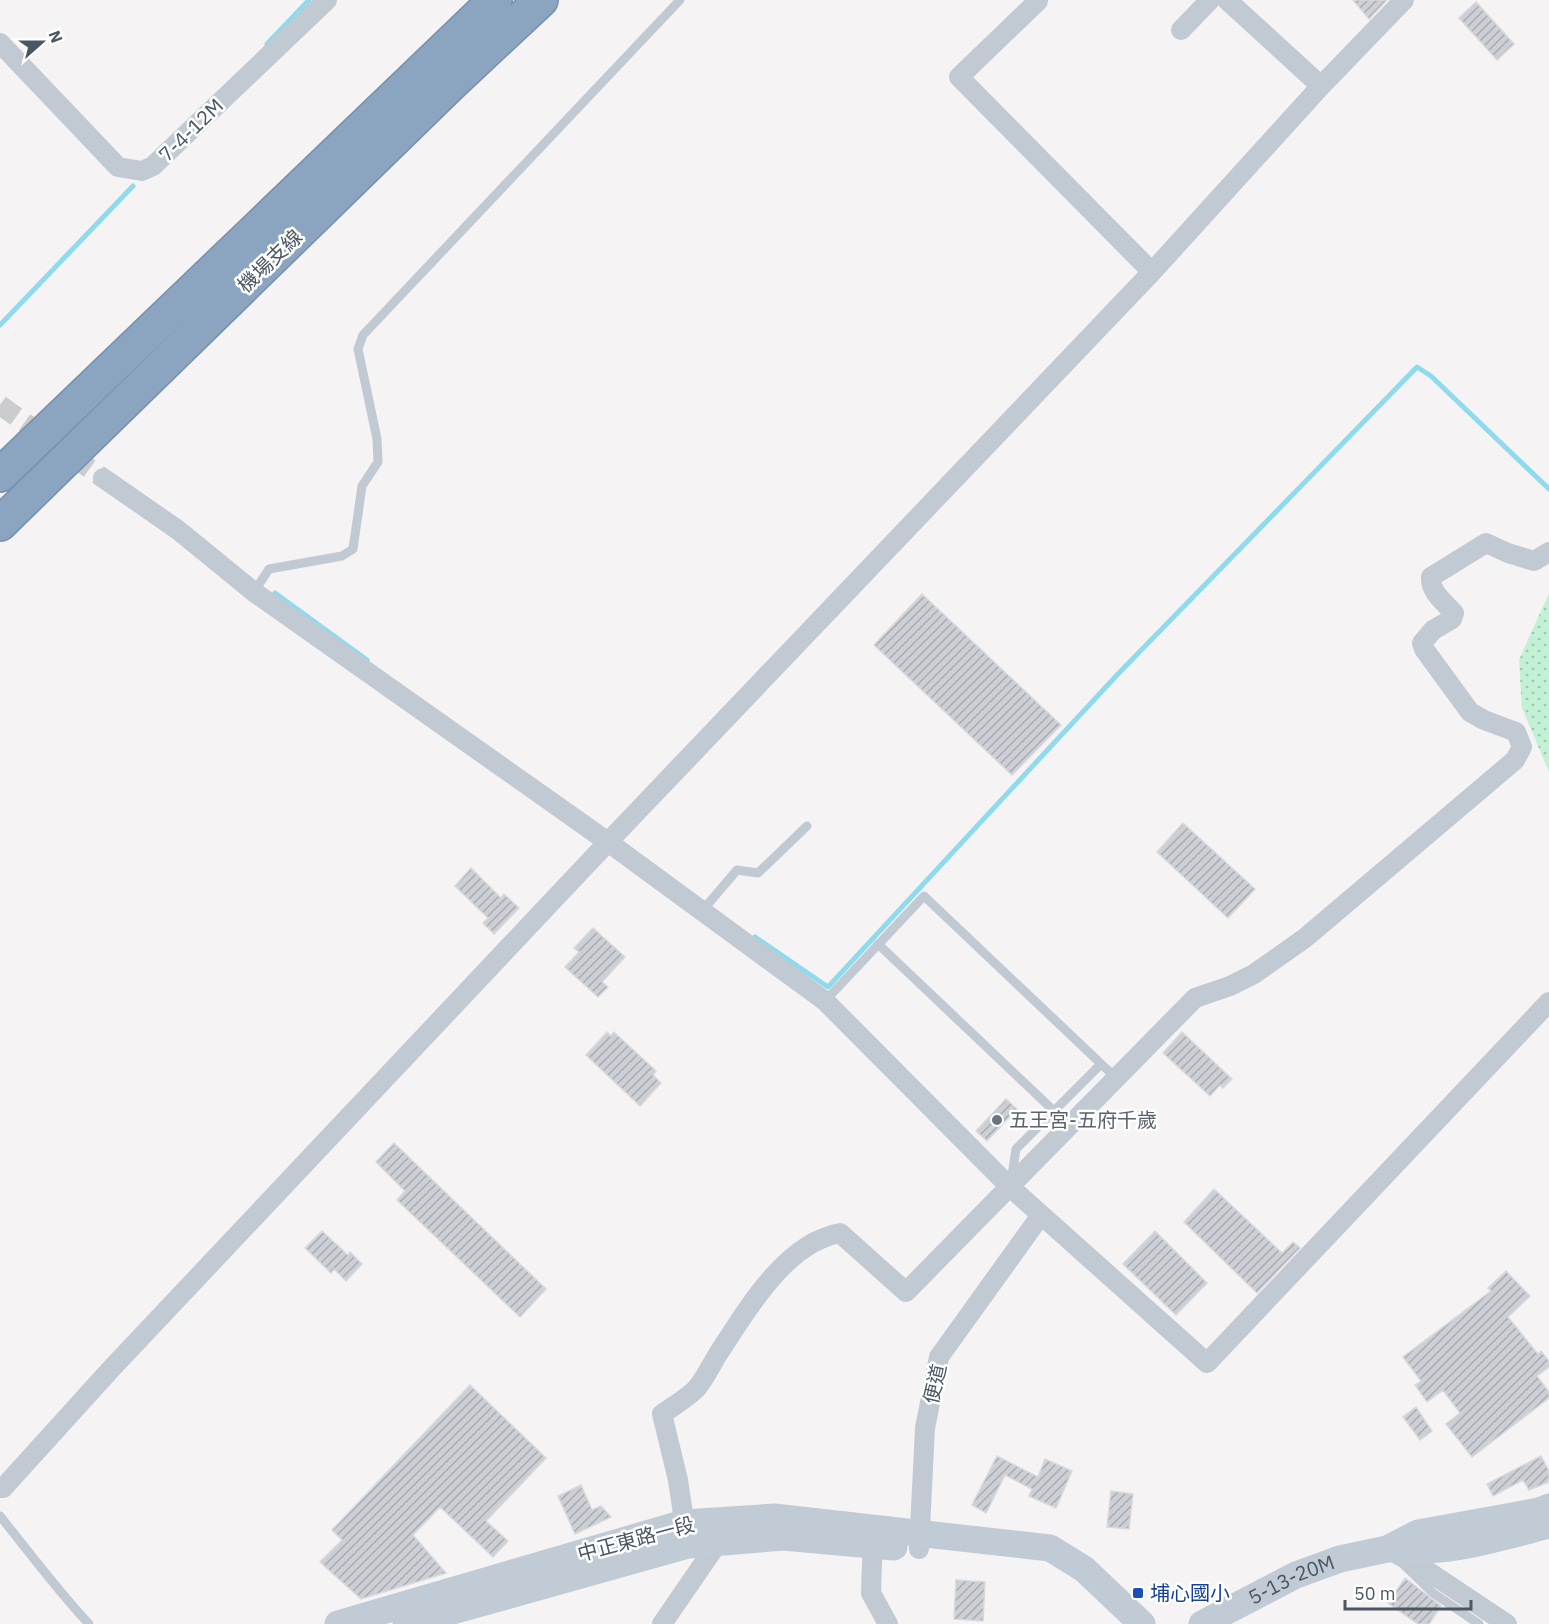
<svg xmlns="http://www.w3.org/2000/svg" width="1549" height="1624" font-family="'IBM Plex Sans','Noto Sans TC',sans-serif">
  <defs>
    <pattern id="green-dots" width="8" height="8" patternUnits="userSpaceOnUse" patternTransform="scale(1.5)"><rect width="8" height="8" fill="#c3f1d5"/><path d="M2 2h.1M6 6h.1" fill="none" stroke="#a0c6b0" stroke-width="1.8" stroke-linecap="round"/></pattern>
    <pattern id="building-hatch" width="6" height="6" patternUnits="userSpaceOnUse" patternTransform="scale(1.5)"><rect width="6" height="6" fill="#cdcfd5"/><path d="M-1 1l2-2M0 6l6-6M5 7l2-2" fill="none" stroke="#a8abb0"/></pattern>
  </defs>
  <rect width="100%" height="100%" fill="#f5f3f3"/>
  <!-- green -->
  <path fill="url(#green-dots)" d="M 1549,593 L 1549,772 L 1522,708 L 1519,660 Z"/>
  <g fill="none" stroke-linecap="round" stroke-linejoin="round">
    <!-- stream -->
    <path stroke="#90daee" stroke-width="5" d="M 267,44 L 309,0
      M 0,325 L 133,186
      M 275,593 L 367,660
      M 755,937 L 828,987 L 1117,675 L 1417,367 L 1431,376 L 1549,489"/>
  </g>
  <!-- building -->
  <path fill="url(#building-hatch)" stroke="#d7d9de" stroke-width="1.5" d="M 1353,0 L 1387,0 L 1369,19 Z
    M 1476,2 L 1514,44 L 1497,60 L 1459,18 Z
    M 922,594 L 1061,725 L 1012,775 L 874,645 Z
    M 1183,823 L 1255,889 L 1228,918 L 1157,852 Z
    M 471,868 L 501,898 L 504,894 L 519,908 L 494,934 L 483,923 L 488,918 L 455,886 Z
    M 593,928 L 625,957 L 602,982 L 608,987 L 598,997 L 565,967 L 579,952 L 574,948 Z
    M 607,1032 L 611,1036 L 614,1032 L 656,1071 L 653,1075 L 661,1083 L 640,1106 L 586,1055 Z
    M 1182,1032 L 1232,1079 L 1223,1088 L 1220,1085 L 1210,1096 L 1163,1053 Z
    M 1006,1099 L 1017,1109 L 987,1141 L 976,1131 Z
    M 394,1143 L 546,1289 L 520,1317 L 397,1200 L 405,1191 L 376,1162 Z
    M 1214,1189 L 1282,1253 L 1293,1242 L 1300,1248 L 1257,1293 L 1184,1222 Z
    M 322,1231 L 348,1255 L 350,1252 L 362,1264 L 346,1281 L 334,1269 L 331,1273 L 305,1248 Z
    M 1155,1231 L 1207,1283 L 1176,1315 L 1123,1264 Z
    M 1506,1271 L 1530,1296 L 1508,1317 L 1538,1354 L 1541,1351 L 1549,1361 L 1549,1367 L 1537,1376 L 1549,1392 L 1549,1398 L 1472,1457 L 1446,1424 L 1460,1413 L 1443,1390 L 1427,1402 L 1415,1385 L 1421,1381 L 1403,1357 L 1491,1291 L 1488,1288 Z
    M 470,1385 L 546,1458 L 486,1521 L 508,1541 L 493,1557 L 440,1507 L 413,1535 L 446,1573 L 361,1599 L 320,1562 L 342,1540 L 332,1530 Z
    M 1416,1407 L 1432,1431 L 1420,1440 L 1403,1417 Z
    M 997,1456 L 1038,1477 L 1045,1459 L 1072,1471 L 1056,1508 L 1029,1496 L 1032,1489 L 1005,1475 L 986,1513 L 972,1505 Z
    M 1541,1456 L 1549,1471 L 1549,1482 L 1529,1490 L 1523,1480 L 1493,1496 L 1487,1484 Z
    M 581,1485 L 592,1510 L 601,1506 L 611,1517 L 575,1534 L 558,1496 Z
    M 1111,1491 L 1133,1494 L 1129,1529 L 1107,1527 Z
    M 1405,1578 L 1441,1606 L 1429,1624 L 1418,1624 L 1388,1603 Z
    M 956,1580 L 985,1582 L 983,1621 L 954,1619 Z"/>
  <g fill="none" stroke-linecap="round" stroke-linejoin="round">
    <!-- street-tunnel -->
    <path stroke="#caccce" stroke-width="20" stroke-dasharray="20 10" stroke-linecap="butt" d="M 0,405 L 103,478"/>
    <!-- highway casing -->
    <g stroke="#7690ad" stroke-width="36">
      <path id="highway" d="M 0,475 L 495,0
        M 0,524 L 449,86 L 541,0"/>
    </g>
    <!-- lane -->
    <path stroke="#c1cad2" stroke-width="9" d="M 254,592 L 269,569 L 342,556 L 353,549 L 362,486 L 378,462 L 377,439 L 358,349 L 363,335 L 680,0
      M 702,911 L 737,870 L 758,873 L 807,826
      M 878,944 L 1054,1111
      M 825,1001 L 924,896 L 1116,1078
      M 1011,1182 L 1016,1149 L 1101,1064
      M 0,1516 C 29,1552 57,1590 89,1624
      M 1404,1565 L 1433,1593 L 1479,1624"/>
    <!-- street -->
    <path stroke="#c1cad2" stroke-width="20" d="M 1227,0 L 1321,86
      M 1038,1 L 959,77 L 1152,272
      M 1181,30 L 1210,0
      M 0,43 L 118,167 L 142,171 L 153,166 L 327,0
      M 103,478 L 178,530 L 254,592 L 608,842 L 825,1001 L 1010,1187 L 1207,1363 L 1549,1002
      M 0,1488 L 3,1488 L 111,1369 L 608,842 L 1152,272 L 1321,86 L 1404,0
      M 873,1532 L 871,1593 L 888,1624
      M 686,1534 L 678,1480 L 662,1414 C 673,1406 686,1399 696,1389 C 705,1379 711,1365 718,1354 C 747,1310 785,1243 840,1233 L 906,1292 L 1195,998 L 1230,986 L 1254,974 L 1305,938 L 1515,760 L 1522,747 L 1516,732 L 1484,720 L 1470,712 L 1424,649 L 1422,643 L 1433,630 L 1452,619 L 1454,613 C 1444,602 1430,592 1431,577 L 1486,543 L 1508,553 L 1534,561 L 1549,552
      M 919,1549 L 925,1428 L 939,1357 L 1041,1215
      M 1392,1551 L 1432,1574 L 1507,1624
      M 662,1624 L 719,1541 L 719,1535"/>
    <!-- secondary -->
    <g stroke="#c1cbd6" stroke-width="27">
      <path d="M 1392,1549 C 1444,1555 1495,1539 1545,1526"/>
      <path d="M 338,1624 L 684,1523 L 774,1517 L 1050,1548 L 1084,1569 L 1142,1624"/>
      <path d="M 406,1624 L 688,1545 L 783,1537 L 894,1547"/>
      <path id="s1" d="M 1202,1624 L 1296,1575 L 1340,1559 L 1387,1549 L 1418,1533 L 1539,1511 L 1549,1507"/>
    </g>
    <!-- highway -->
    <use href="#highway" stroke="#8ba5c1" stroke-width="33"/>
  </g>
  <!-- markers -->
  <circle fill="#6b7280" stroke="#fff" stroke-width="2" cx="997" cy="1120" r="6"/>
  <rect fill="#1a4fb4" stroke="#fff" stroke-width="2" x="1132" y="1587" width="12" height="12" rx="3"/>
  <g text-anchor="middle" stroke-width="5" stroke-linejoin="round" paint-order="stroke">
    <!-- street labels -->
    <g font-size="20" fill="#4a5661" stroke="#fff">
      <text transform="translate(191 130) rotate(-44)" y="7">7-4-12M</text>
      <text transform="translate(270 261) rotate(-44)" y="7">機場支線</text>
      <text transform="translate(935 1384) rotate(-77)" y="7">便道</text>
      <text transform="translate(636 1539) rotate(-15)" y="7">中正東路一段</text>
      <text dy="7" stroke="none"><textPath href="#s1" startOffset="100">5-13-20M</textPath></text>
    </g>
    <!-- worship labels -->
    <g font-size="20" fill="#5b616d" stroke="#fff" text-anchor="start">
      <text x="1009" y="1127">五王宮-五府千歲</text>
    </g>
    <!-- transit labels -->
    <g font-size="20" fill="#164399" stroke="#fff" text-anchor="start">
      <text x="1150" y="1600">埔心國小</text>
    </g>
  </g>
  <!-- north arrow -->
  <g transform="translate(42 42) rotate(69)" stroke="#ffffff" stroke-width="4.5" paint-order="stroke">
  <path d="M0-4.5L10 22L0 15L-10 22Z" fill="#4a5661"/>
  <text y="-9" font-size="16" font-weight="bold" text-anchor="middle" fill="#4a5661">N</text>
  </g>
  <!-- scale -->
  <path d="M1345 1600v9h126v-9" fill="none" stroke="#4a5661" stroke-width="3"/>
  <text x="1354" y="1600" font-size="18" fill="#4a5661" stroke="#ffffff" stroke-width="4.5" paint-order="stroke">50 m</text>
</svg>
